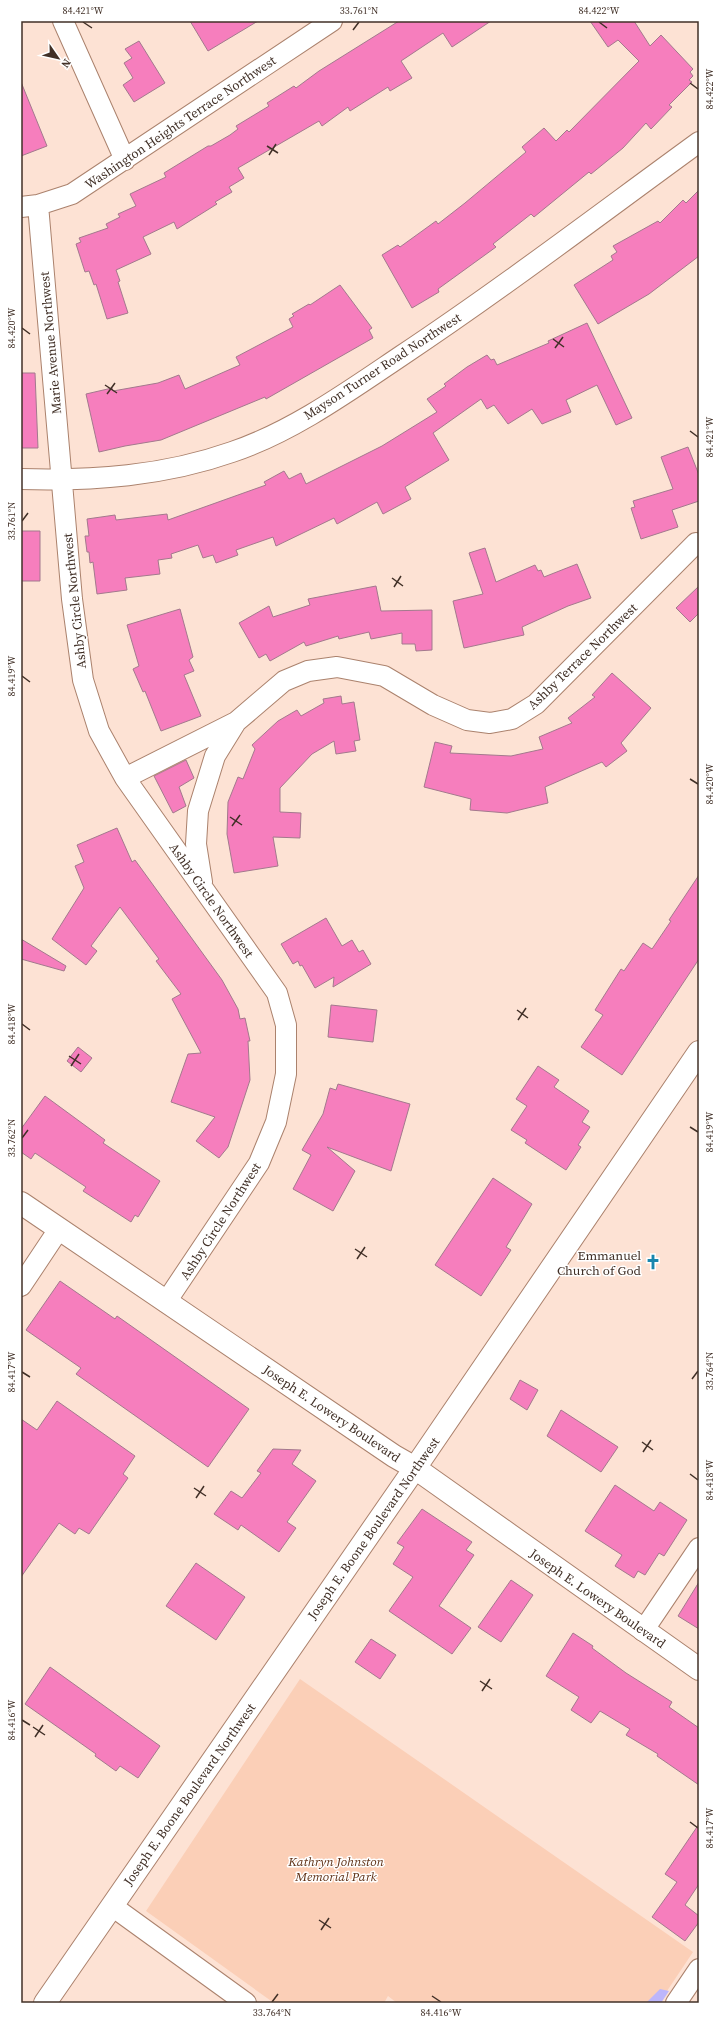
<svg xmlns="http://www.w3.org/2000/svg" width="720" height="2024" font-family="'Source Serif 4',serif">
  <rect width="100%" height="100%" fill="#fde2d4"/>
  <!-- green -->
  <path fill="#fbcfb7" d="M 300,1679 L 693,1952 L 659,2003 L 397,2003 L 388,1996 L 384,2003 L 274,2003 L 146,1911 Z"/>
  <!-- water -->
  <path fill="#bdb6fb" d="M 660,1989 L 669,1991 L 661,2003 L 646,2003 Z"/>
  <!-- building -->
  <path fill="#f67ebd" stroke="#a3798d" d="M 190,21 L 258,21 L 208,51 Z
    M 399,21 L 491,21 L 452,47 L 443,33 L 401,61 L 412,78 L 390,91 L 388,87 L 350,111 L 348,107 L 322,126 L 319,121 L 238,168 L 244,178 L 229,187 L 232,192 L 215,202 L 217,204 L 177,229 L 174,222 L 143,237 L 151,254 L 116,270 L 120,281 L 118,282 L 128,313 L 107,319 L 96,284 L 94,285 L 89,271 L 85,272 L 76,244 L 81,242 L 79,238 L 108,228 L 106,224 L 120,217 L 118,214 L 136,206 L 130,194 L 166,177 L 164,173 L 208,146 L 211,146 L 230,135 L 238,129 L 236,126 L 269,106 L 267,103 L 294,86 L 296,88 L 319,71 Z
    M 590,21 L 634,21 L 650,46 L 661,35 L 693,69 L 690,72 L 693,76 L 689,80 L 692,82 L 669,105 L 672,107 L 651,129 L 646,123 L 623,148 L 591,174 L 589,172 L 534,217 L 531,214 L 493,244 L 496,247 L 438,289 L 439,292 L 412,308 L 382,255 L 398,245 L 400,247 L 436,221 L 438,224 L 465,203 L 526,152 L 522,147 L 544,128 L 556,141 L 567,130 L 569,132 L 639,61 L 618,40 L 608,47 Z
    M 139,41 L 165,83 L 134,102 L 123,85 L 133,78 L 124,63 L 132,58 L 125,49 Z
    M 21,82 L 47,146 L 21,156 Z
    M 699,190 L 699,256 L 649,294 L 598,324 L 574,285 L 613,260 L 611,256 L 617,252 L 613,246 L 658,221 L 660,223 L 683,200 L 686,203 Z
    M 340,285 L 372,328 L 369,330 L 373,338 L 266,399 L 265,397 L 161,440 L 125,446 L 99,452 L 86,394 L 112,388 L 113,391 L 158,383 L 179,375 L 185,389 L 240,365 L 236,357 L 293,327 L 289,319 L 294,316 L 292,314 L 309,304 L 310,305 Z
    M 587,323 L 632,418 L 616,425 L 597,385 L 566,400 L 571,412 L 542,424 L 532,409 L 508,424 L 494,405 L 487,409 L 481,399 L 433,433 L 449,460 L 405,487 L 411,499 L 383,514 L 377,502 L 337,524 L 334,518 L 276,546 L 273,537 L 236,550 L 238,555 L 216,563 L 213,555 L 203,558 L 198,545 L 171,554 L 172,558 L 158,560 L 160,574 L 125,578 L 127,590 L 97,594 L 93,562 L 90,563 L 89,552 L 87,552 L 85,536 L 89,536 L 87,519 L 115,515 L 116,520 L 167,514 L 168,520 L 266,485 L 264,482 L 284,471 L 289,479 L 301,473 L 306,484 L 382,446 L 437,412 L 427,399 L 446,386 L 444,384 L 467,367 L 487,355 L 491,360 L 494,359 L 497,365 L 549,343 L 548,341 Z
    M 21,373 L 35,373 L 38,448 L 21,448 Z
    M 688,447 L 699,475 L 699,501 L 672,510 L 678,527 L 641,539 L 631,508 L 635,507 L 633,501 L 673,489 L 661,457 Z
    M 21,531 L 40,531 L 40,581 L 21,581 Z
    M 485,548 L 496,582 L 535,565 L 538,571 L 541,570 L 544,577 L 577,564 L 591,598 L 568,606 L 522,627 L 524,635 L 464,648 L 453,601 L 483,594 L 469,553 Z
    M 376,586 L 381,611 L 432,610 L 432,650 L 416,651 L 415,644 L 402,644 L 402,633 L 371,639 L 369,632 L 339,639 L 338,636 L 306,646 L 304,642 L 270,661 L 266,654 L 259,658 L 239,623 L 269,606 L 273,617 L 310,605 L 308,599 Z
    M 699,586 L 699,613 L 690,622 L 676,608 Z
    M 180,609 L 193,657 L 189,660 L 194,671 L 184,675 L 201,716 L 161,731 L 145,691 L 143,692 L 133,669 L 139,666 L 127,625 Z
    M 612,673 L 651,708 L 621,743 L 627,751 L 606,767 L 602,762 L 545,787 L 548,803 L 507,813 L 470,810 L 471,799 L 424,787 L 435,742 L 452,746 L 450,753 L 511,756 L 543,749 L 539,737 L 572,723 L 568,718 L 595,697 L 592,695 Z
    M 341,696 L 342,704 L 354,702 L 360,740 L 354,741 L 356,751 L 336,754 L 334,741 L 312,754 L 280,788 L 280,812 L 301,813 L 300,838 L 273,837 L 278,866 L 234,873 L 227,834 L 228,802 L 238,777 L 243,779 L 255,749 L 252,745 L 278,721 L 297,710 L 301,716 L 324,703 L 323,699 Z
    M 186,760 L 194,778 L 179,787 L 186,806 L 173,813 L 154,776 Z
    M 117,828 L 132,862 L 135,860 L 222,980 L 238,1009 L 240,1019 L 245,1018 L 250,1041 L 248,1041 L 250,1080 L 228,1147 L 219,1158 L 196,1141 L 215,1117 L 171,1102 L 188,1054 L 201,1053 L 172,999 L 181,994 L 156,961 L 159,959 L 120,907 L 91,946 L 97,951 L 86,965 L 52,939 L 84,888 L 75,866 L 84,862 L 77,845 Z
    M 699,875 L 699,959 L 622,1075 L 581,1047 L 603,1015 L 595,1010 L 621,969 L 624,971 L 643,943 L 652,949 L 671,921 L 669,920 Z
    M 326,918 L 342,946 L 352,940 L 359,952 L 363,950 L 371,964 L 333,987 L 334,977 L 315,988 L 302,965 L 300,966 L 298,961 L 293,964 L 281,944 Z
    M 21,939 L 66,966 L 64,971 L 21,959 Z
    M 331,1005 L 377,1010 L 373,1042 L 328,1037 Z
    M 78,1047 L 92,1058 L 81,1072 L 67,1061 Z
    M 538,1066 L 559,1080 L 554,1087 L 589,1111 L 582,1122 L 590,1127 L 578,1145 L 581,1147 L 566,1170 L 525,1143 L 527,1140 L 511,1130 L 527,1106 L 516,1099 Z
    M 338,1084 L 410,1104 L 391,1171 L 327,1147 L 355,1171 L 333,1211 L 293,1189 L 311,1155 L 302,1150 L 323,1114 L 330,1088 L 336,1090 Z
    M 45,1096 L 105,1140 L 103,1143 L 160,1181 L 138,1217 L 135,1215 L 131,1222 L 83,1191 L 86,1187 L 35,1153 L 31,1159 L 21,1152 L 21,1129 Z
    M 493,1178 L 532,1204 L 506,1247 L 511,1250 L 481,1296 L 435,1265 Z
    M 60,1281 L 115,1319 L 117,1316 L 249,1409 L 208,1467 L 76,1374 L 81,1368 L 26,1330 Z
    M 520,1380 L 538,1390 L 527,1410 L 510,1399 Z
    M 57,1401 L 135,1456 L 123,1474 L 128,1478 L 89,1534 L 79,1528 L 75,1534 L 59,1523 L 21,1577 L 21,1419 L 37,1430 Z
    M 561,1410 L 618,1447 L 601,1472 L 547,1436 Z
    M 273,1449 L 301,1450 L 292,1464 L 316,1481 L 287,1522 L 296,1528 L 279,1552 L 241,1525 L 238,1530 L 214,1514 L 231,1491 L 242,1498 L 261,1473 L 257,1471 Z
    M 615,1485 L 654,1511 L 660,1502 L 687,1520 L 664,1556 L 659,1553 L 645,1575 L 638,1571 L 634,1578 L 615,1566 L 622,1555 L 585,1531 Z
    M 422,1509 L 472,1542 L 466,1550 L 474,1555 L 439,1606 L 471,1628 L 452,1654 L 389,1611 L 413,1577 L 393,1564 L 404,1547 L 397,1543 Z
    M 196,1563 L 245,1597 L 216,1640 L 166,1606 Z
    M 511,1580 L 533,1595 L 501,1642 L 478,1627 Z
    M 699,1582 L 699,1629 L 678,1616 Z
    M 573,1633 L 593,1646 L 592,1648 L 626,1673 L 672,1702 L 669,1707 L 699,1728 L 699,1785 L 657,1756 L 658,1754 L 626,1735 L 630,1729 L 600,1711 L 591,1723 L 571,1710 L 579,1697 L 546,1676 Z
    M 371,1639 L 396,1655 L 380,1679 L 355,1662 Z
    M 50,1667 L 160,1746 L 138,1778 L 120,1766 L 116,1771 L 95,1756 L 96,1754 L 25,1704 Z
    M 699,1824 L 699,1884 L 685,1905 L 699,1916 L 699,1922 L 685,1941 L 652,1917 L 677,1882 L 665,1874 Z"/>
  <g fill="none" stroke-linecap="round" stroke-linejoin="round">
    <!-- minor casing -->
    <g stroke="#ab826d" stroke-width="22">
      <path id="minor" d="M 63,21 L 125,160
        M 38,205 L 72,599 L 83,680 L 99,731 L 125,778 L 277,993 L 286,1025 L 286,1074 L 276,1122 L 259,1163 L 166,1302
        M 21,207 L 38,205 L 72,194 L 332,21
        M 21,479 C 93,481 164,476 232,452 C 292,432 349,391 401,356 C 503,288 600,214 699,142
        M 125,778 L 236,722
        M 202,882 L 196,844 L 198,811 L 215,756 L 236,722 L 284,681 L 308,671 L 337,667 L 384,676 L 433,705 L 467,720 L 490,723 L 512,719 L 536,704 L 696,543
        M 21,1286 L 59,1229
        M 643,1631 L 699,1548
        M 112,1906 L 246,2003
        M 676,2003 L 699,1969"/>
    </g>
    <!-- major casing -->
    <g stroke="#ab826d" stroke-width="24">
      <path id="major" d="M 21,1203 L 394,1456 L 415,1468 L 699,1669
        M 45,2003 L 415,1468 L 699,1052"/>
    </g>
    <!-- minor -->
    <use href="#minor" stroke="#fff" stroke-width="20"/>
    <!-- major -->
    <use href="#major" stroke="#fff" stroke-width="22"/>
  </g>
  <!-- ticks -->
  <path fill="none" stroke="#413027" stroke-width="1.5" d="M 83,22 L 92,28M 599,22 L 607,28M 353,30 L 359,22M 690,83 L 698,89M 267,146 L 278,153M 269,155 L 276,144M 22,328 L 30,334M 553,339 L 564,347M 555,348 L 563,337M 105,385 L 117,393M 107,394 L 115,383M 690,431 L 698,437M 22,521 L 28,513M 392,578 L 403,586M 394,587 L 401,576M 22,676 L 30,682M 690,779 L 698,784M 230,817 L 242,825M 232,826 L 240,815M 517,1010 L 528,1018M 518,1020 L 526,1008M 22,1024 L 30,1030M 69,1056 L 81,1064M 71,1066 L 79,1054M 690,1127 L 698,1132M 22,1138 L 28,1130M 355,1249 L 367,1257M 357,1259 L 365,1247M 22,1372 L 30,1377M 692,1379 L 698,1371M 642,1442 L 653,1450M 643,1452 L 651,1440M 690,1474 L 698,1480M 194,1488 L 206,1496M 196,1498 L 204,1486M 480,1681 L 492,1689M 482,1691 L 490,1679M 22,1720 L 30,1725M 33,1727 L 45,1735M 35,1737 L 43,1725M 690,1822 L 698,1828M 319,1920 L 331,1928M 321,1930 L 329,1918M 432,1996 L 441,2002M 272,2002 L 278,1994"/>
  <!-- icons -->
  <defs>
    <g id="church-bare" transform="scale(1.2)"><path d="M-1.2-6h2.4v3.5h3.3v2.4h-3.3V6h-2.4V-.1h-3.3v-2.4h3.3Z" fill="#1986ad" stroke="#fff" stroke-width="2.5" paint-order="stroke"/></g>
  </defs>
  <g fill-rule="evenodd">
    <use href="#church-bare" x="653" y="1262"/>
  </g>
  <g text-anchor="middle" stroke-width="3" stroke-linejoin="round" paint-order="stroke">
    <!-- street labels -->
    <g font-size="13" fill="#413027" stroke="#fff">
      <text transform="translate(180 122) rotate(-34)" y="5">Washington Heights Terrace Northwest</text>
      <text transform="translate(50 343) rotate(-95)" y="5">Marie Avenue Northwest</text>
      <text transform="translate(382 366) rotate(-33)" y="5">Mayson Turner Road Northwest</text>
      <text transform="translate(74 601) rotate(-96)" y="5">Ashby Circle Northwest</text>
      <text transform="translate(582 656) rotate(-44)" y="5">Ashby Terrace Northwest</text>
      <text transform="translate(212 900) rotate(55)" y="5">Ashby Circle Northwest</text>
      <text transform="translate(220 1221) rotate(-57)" y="5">Ashby Circle Northwest</text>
      <text transform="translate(332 1413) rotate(34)" y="5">Joseph E. Lowery Boulevard</text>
      <text transform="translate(373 1528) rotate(-55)" y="5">Joseph E. Boone Boulevard Northwest</text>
      <text transform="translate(598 1598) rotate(35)" y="5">Joseph E. Lowery Boulevard</text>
      <text transform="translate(189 1794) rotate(-55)" y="5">Joseph E. Boone Boulevard Northwest</text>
    </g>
    <!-- poi labels -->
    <g font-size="13" fill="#413027" stroke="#fff" text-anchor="end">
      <text x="641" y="1260">Emmanuel<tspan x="641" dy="15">Church of God</tspan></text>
    </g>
    <!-- park labels -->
    <g font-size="13" font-style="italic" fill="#5f3116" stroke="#fff">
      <text x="336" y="1866">Kathryn Johnston<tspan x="336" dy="15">Memorial Park</tspan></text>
    </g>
  </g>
  <!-- border -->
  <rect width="720" height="2024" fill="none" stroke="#ffffff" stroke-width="44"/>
  <!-- north arrow -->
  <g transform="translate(58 58) rotate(124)" stroke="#ffffff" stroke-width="3" paint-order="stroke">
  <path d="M0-3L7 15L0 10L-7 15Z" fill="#413027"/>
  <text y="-6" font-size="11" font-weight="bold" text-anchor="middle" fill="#413027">N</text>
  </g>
  <rect x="22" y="22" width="676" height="1980" fill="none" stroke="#413027" stroke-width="1.5"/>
  <g font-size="10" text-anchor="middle" fill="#413027">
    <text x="83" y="14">84.421°W</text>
    <text x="359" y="14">33.761°N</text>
    <text x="599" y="14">84.422°W</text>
    <text transform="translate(709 89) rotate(-90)" y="4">84.422°W</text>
    <text transform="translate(11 328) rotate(-90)" y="4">84.420°W</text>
    <text transform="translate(709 437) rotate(-90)" y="4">84.421°W</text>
    <text transform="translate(11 521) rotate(-90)" y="4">33.761°N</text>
    <text transform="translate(11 676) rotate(-90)" y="4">84.419°W</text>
    <text transform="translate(709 784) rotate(-90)" y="4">84.420°W</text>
    <text transform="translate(11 1024) rotate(-90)" y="4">84.418°W</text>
    <text transform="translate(709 1132) rotate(-90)" y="4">84.419°W</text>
    <text transform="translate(11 1138) rotate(-90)" y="4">33.762°N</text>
    <text transform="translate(709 1371) rotate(-90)" y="4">33.764°N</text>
    <text transform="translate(11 1372) rotate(-90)" y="4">84.417°W</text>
    <text transform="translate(709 1480) rotate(-90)" y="4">84.418°W</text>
    <text transform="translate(11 1720) rotate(-90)" y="4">84.416°W</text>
    <text transform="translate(709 1828) rotate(-90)" y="4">84.417°W</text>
    <text x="272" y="2016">33.764°N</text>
    <text x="441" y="2016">84.416°W</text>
  </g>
</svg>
